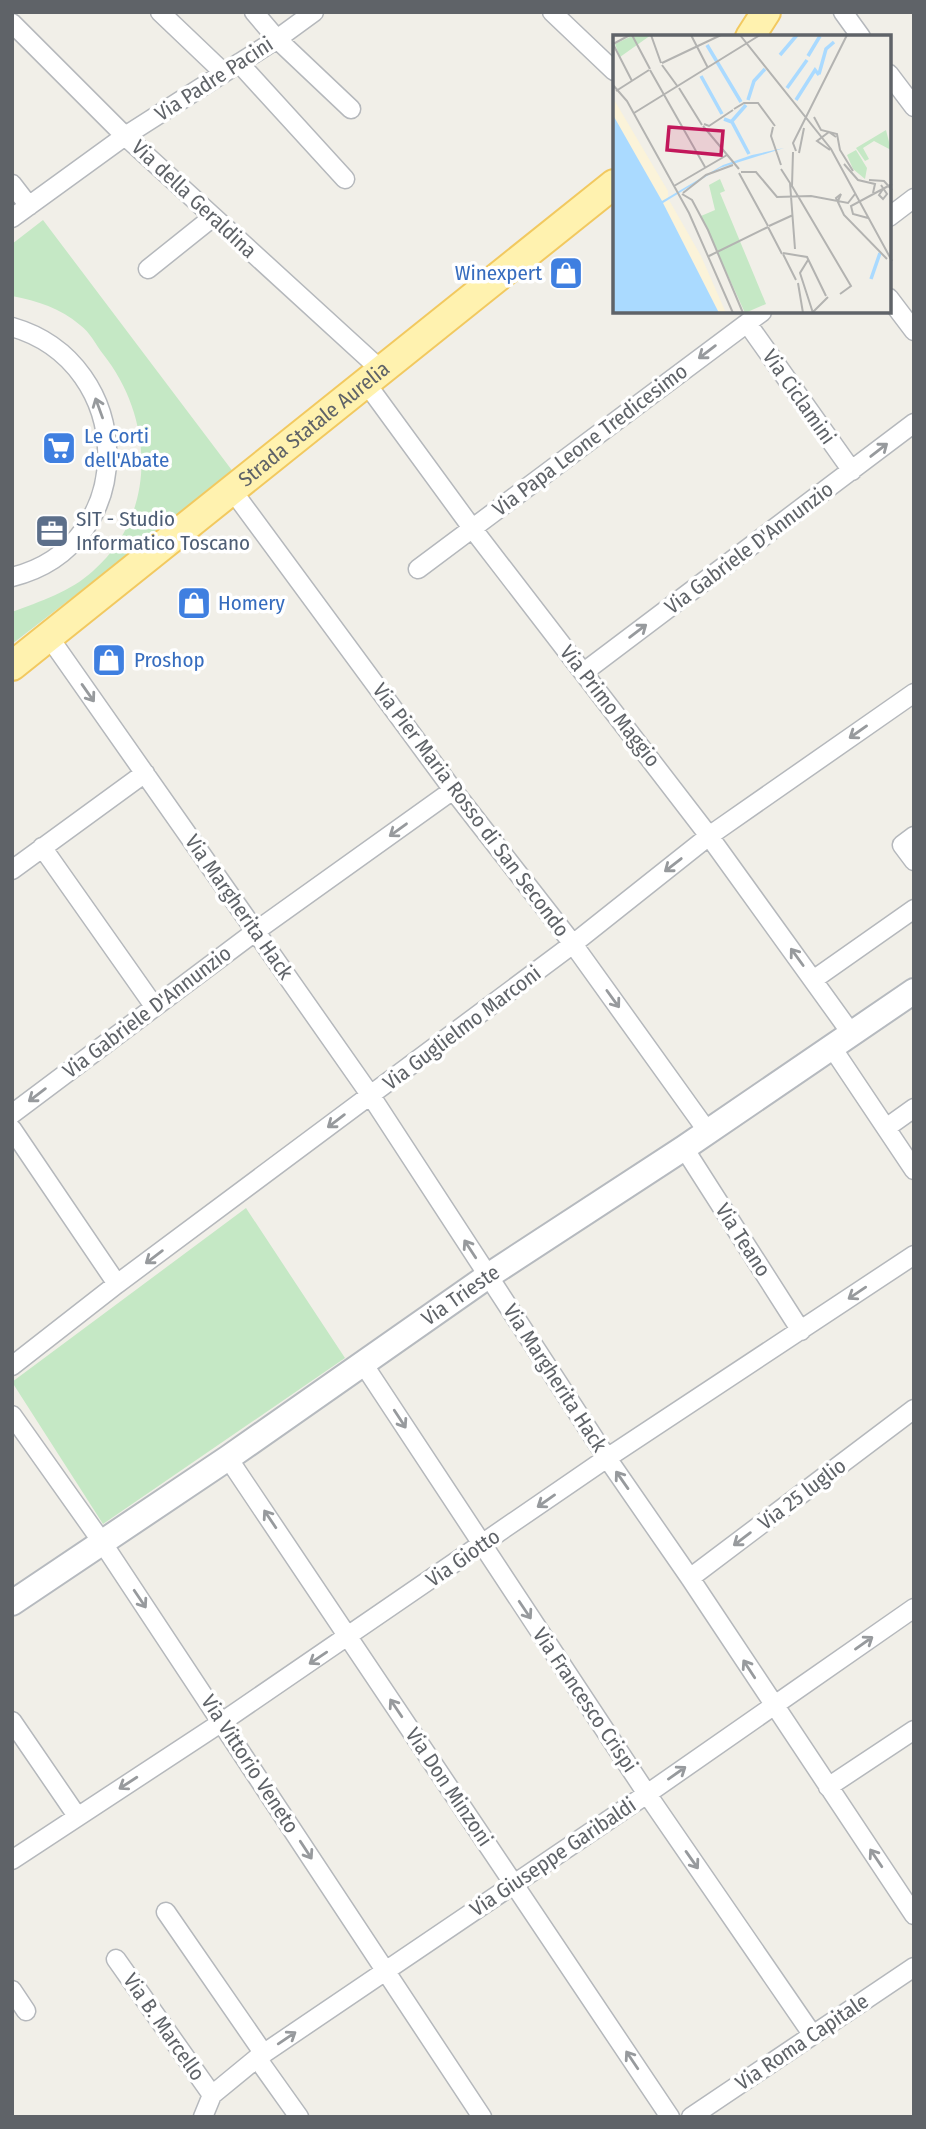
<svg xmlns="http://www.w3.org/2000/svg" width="926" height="2129" font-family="'Fira Sans Condensed',sans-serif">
  <rect width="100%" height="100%" fill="#f1efe8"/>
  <!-- green -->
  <path fill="#c5e8c5" d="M 43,220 L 234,473 L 12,644 L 12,612 C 41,601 70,592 93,571 C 158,514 154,418 103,354 C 96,345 90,332 80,325 C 60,308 38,301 12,296 L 12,244 Z
    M 246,1208 L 345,1358 L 103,1524 L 12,1382 Z"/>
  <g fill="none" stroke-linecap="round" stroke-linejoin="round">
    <!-- street casing -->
    <g stroke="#b5b8bc" stroke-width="21">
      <path id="street" d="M 160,12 L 224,73
        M 254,12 L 277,39 L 351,109
        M 552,12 L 614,71
        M 843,12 L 861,37
        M 12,23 L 125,136 L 381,370
        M 239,63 L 345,179
        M 889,74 L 914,107
        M 12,184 L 29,206
        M 889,217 L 914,198
        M 12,218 L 125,136 L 277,39 L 314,12
        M 148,269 L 213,217
        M 889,298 L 914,331
        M 747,323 L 852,471
        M 12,327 C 137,363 141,545 12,577
        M 366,383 L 472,528 L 709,836 L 851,1033
        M 232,490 L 453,790 L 573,944 L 708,1132
        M 418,569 L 762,312
        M 49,637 L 371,1096 L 607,1458 L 690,1578 L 914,1915
        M 584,672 L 914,423
        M 914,836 L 902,845 L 914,861
        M 42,847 L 154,1006
        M 12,870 L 145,773
        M 813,980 L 914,909
        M 831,1046 L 914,1170
        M 12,1114 L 256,931 L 453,790
        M 886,1128 L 914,1108
        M 12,1129 L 117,1284
        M 684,1148 L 801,1331
        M 362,1362 L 647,1794 L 812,2034
        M 12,1366 L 117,1284 L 573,944 L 709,836 L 914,693
        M 12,1415 L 102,1542 L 482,2117
        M 228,1458 L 670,2117
        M 690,1578 L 914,1409
        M 12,1721 L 77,1816
        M 828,1787 L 914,1730
        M 12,1860 L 222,1722 L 607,1458 L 914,1255
        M 166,1912 L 264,2054
        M 116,1959 L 212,2095
        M 12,1990 L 26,2011
        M 257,2058 L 299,2117
        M 203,2117 L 212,2095 L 257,2058 L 647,1794 L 914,1608
        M 691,2117 L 914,1967"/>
    </g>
    <!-- secondary casing -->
    <g stroke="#b6babf" stroke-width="28">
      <g id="secondary">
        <path id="s1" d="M 12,1603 L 228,1458 L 488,1276 L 684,1148 L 914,991"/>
      </g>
    </g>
    <!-- primary casing -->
    <g stroke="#f2c960" stroke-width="32">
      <g id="primary">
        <path d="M 750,37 L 766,12"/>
        <path id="s2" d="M 12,666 L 614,184"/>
      </g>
    </g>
    <!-- street -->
    <use href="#street" stroke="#fff" stroke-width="18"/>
    <!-- secondary -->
    <use href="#secondary" stroke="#fff" stroke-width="24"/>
    <!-- primary -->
    <use href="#primary" stroke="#fff2af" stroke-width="28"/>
  </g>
  <!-- one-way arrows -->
  <defs><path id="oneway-shaft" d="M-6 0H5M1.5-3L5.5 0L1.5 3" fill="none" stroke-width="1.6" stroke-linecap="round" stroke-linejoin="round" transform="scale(1.75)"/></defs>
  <g stroke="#979a9d">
    <use href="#oneway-shaft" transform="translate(707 352) rotate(143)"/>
    <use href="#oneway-shaft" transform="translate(99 408) rotate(-110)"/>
    <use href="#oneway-shaft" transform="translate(879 450) rotate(-38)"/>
    <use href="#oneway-shaft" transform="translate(638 631) rotate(-37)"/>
    <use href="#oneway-shaft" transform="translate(88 693) rotate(55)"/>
    <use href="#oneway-shaft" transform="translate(858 732) rotate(145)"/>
    <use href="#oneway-shaft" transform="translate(398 830) rotate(144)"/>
    <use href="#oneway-shaft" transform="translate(673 865) rotate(142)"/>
    <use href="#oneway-shaft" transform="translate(797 957) rotate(-126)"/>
    <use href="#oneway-shaft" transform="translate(613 999) rotate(54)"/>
    <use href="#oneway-shaft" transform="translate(37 1095) rotate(143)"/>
    <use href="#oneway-shaft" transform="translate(336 1121) rotate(143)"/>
    <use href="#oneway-shaft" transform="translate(470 1249) rotate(-123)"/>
    <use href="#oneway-shaft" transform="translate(154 1257) rotate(143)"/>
    <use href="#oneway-shaft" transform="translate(857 1293) rotate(146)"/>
    <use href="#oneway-shaft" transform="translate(400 1419) rotate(57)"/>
    <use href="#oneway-shaft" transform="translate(622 1480) rotate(-125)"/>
    <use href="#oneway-shaft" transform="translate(546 1501) rotate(145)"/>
    <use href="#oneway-shaft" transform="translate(270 1519) rotate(-124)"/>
    <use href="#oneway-shaft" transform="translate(742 1539) rotate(143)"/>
    <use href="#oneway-shaft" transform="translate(140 1599) rotate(56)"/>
    <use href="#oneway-shaft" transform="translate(525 1610) rotate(56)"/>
    <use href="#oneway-shaft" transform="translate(864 1643) rotate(-35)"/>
    <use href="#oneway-shaft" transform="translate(318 1658) rotate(146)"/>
    <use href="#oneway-shaft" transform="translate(749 1669) rotate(-123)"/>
    <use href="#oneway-shaft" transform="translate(396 1708) rotate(-124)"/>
    <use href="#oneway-shaft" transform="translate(677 1773) rotate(-35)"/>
    <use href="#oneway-shaft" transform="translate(128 1783) rotate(147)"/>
    <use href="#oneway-shaft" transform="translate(306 1850) rotate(57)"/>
    <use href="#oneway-shaft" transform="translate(876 1858) rotate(-124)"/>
    <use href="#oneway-shaft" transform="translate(692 1860) rotate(55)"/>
    <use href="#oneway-shaft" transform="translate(287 2038) rotate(-34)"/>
    <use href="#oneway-shaft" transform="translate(632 2060) rotate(-124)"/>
  </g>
  <!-- icons -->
  <defs>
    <g id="shop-square" transform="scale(1.75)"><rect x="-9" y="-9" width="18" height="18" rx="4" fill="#3f7fe0" stroke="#fff"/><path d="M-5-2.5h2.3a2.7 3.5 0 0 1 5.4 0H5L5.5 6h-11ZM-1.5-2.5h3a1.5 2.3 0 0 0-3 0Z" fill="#fff"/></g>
    <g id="supermarket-square" transform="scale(1.75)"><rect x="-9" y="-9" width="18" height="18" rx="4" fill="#3f7fe0" stroke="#fff"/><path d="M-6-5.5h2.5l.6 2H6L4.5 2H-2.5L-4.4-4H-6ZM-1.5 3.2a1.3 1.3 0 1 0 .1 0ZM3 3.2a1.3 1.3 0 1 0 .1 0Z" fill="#fff"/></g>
    <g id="office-square" transform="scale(1.75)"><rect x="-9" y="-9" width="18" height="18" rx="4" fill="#5c6f8a" stroke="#fff"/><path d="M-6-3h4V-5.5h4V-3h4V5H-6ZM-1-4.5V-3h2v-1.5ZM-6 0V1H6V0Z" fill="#fff"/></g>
  </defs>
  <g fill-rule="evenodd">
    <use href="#shop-square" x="566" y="273"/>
    <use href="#supermarket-square" x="59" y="448"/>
    <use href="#office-square" x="52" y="531"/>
    <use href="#shop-square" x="194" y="603"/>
    <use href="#shop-square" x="109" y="660"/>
  </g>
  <g text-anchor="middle" stroke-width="7" stroke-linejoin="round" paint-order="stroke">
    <!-- street labels -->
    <g font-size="21" fill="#5f6368" stroke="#fff">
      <text transform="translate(214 79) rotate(-33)" y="7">Via Padre Pacini</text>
      <text transform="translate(194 199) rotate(43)" y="7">Via della Geraldina</text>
      <text transform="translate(799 397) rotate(55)" y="7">Via Ciclamini</text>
      <text dy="7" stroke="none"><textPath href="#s2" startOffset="387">Strada Statale Aurelia</textPath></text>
      <text transform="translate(590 440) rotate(-37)" y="7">Via Papa Leone Tredicesimo</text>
      <text transform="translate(749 548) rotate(-37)" y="7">Via Gabriele D'Annunzio</text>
      <text transform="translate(610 706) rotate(52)" y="7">Via Primo Maggio</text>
      <text transform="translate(471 810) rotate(53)" y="7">Via Pier Maria Rosso di San Secondo</text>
      <text transform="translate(239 907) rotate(55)" y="7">Via Margherita Hack</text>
      <text transform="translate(147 1012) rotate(-37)" y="7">Via Gabriele D'Annunzio</text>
      <text transform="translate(462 1028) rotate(-37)" y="7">Via Guglielmo Marconi</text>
      <text transform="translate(743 1240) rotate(57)" y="7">Via Teano</text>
      <text dy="7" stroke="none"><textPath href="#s1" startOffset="544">Via Trieste</textPath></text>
      <text transform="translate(555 1378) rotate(57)" y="7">Via Margherita Hack</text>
      <text transform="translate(802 1494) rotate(-37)" y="7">Via 25 luglio</text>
      <text transform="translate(463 1558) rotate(-35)" y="7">Via Giotto</text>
      <text transform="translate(585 1700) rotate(56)" y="7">Via Francesco Crispi</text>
      <text transform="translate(250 1764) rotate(57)" y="7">Via Vittorio Veneto</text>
      <text transform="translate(449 1787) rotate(56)" y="7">Via Don Minzoni</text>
      <text transform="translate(553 1857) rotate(-34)" y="7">Via Giuseppe Garibaldi</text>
      <text transform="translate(164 2027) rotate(55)" y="7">Via B. Marcello</text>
      <text transform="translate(802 2042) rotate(-34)" y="7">Via Roma Capitale</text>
    </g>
    <!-- shop labels -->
    <g font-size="21" fill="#366cbe" stroke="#fff" text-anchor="start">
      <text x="542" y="280" text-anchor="end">Winexpert</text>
      <text x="84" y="443">Le Corti<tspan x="84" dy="24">dell'Abate</tspan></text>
      <text x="218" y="610">Homery</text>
      <text x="134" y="667">Proshop</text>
    </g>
    <!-- service labels -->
    <g font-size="21" fill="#4e5e75" stroke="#fff" text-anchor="start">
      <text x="76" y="526">SIT - Studio<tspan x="76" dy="24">Informatico Toscano</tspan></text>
    </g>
  </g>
  <!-- overview -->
  <g transform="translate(613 35)">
    <rect width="278" height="278" fill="#f1efe8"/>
    <path d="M 21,0 L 38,0 L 7,22 L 2,9 ZM 273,95 L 278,115 L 261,106 L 250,113 L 256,124 L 252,126 L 243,113 ZM 243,115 L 254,133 L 252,144 L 240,134 L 234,120 ZM 107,144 L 112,156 L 107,158 L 153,269 L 132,278 L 88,181 L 102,175 L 96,150 Z" fill="#c5e8c5"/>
    <path d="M 0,63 L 55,156 L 55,163 L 49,166 L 22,121 L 0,80 ZM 56,165 L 88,221 L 113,278 L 106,278 L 50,168 Z" fill="#fbf3d9"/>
    <path d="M 0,80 L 49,166 L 110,130 L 139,120 L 171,113 L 107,133 L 50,168 L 106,278 L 0,278 Z" fill="#aadaff"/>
    <path fill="none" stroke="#aadaff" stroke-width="3.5" d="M 94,10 L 128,67M 167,20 L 184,0M 195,21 L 207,1M 206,39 L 213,14 L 221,7M 88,41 L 109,79M 174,53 L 194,25M 135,65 L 141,46 L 152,34M 183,65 L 202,35 L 206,40M 111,84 L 119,87 L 136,119M 119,86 L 133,70M 258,244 L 267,218"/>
    <path fill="none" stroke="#b3b3b1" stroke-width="2" d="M 17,0 L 0,9 L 19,46M 19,0 L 37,34M 38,0 L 48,28M 78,0 L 95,33M 127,0 L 218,114 L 279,226M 49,28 L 108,0M 49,30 L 65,52M 37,35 L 92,132M 0,50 L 14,66 L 76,178 L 120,278M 66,53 L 89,90M 3,56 L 36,35M 121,74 L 131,68 L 145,68 L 162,91M 21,78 L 147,0M 201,82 L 208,95 L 224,99 L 227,115 L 240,136M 91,89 L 96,91 L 120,75M 90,91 L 126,134M 160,92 L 158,101 L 168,130M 217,115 L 204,106 L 216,97 L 223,102M 183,116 L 180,108 L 234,0M 180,117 L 179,151 L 238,251 L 227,259M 186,118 L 191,93M 231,129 L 245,145 L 262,149 L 260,158M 168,134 L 177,148 L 182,214M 128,137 L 143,137 L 164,162 L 198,161 L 235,168 L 242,159M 126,138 L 155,191M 256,145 L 271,146 L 279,155M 268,150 L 274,159 L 270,164 L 266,160 L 270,154M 61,151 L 114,120M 70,158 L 93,140 L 120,130M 69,159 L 79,165 L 95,195 L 130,278M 225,166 L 228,159 L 223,163 L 231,180 L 274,224M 255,183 L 240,179 L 238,171 L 279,149M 156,191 L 180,180M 155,192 L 169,219M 170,218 L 194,222 L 213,261M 170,219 L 183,245M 96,221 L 155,192M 195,225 L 187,238 L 200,278M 185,248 L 190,278M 200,277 L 215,262"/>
    <path fill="#c2185b" fill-opacity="0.15" stroke="#c2185b" stroke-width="3.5" d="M 56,92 L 110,96 L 108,120 L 54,115 Z"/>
    <rect width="278" height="278" fill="none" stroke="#5f6368" stroke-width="3.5"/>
  </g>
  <!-- border -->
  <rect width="926" height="2129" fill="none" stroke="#5f6368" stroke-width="28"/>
</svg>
